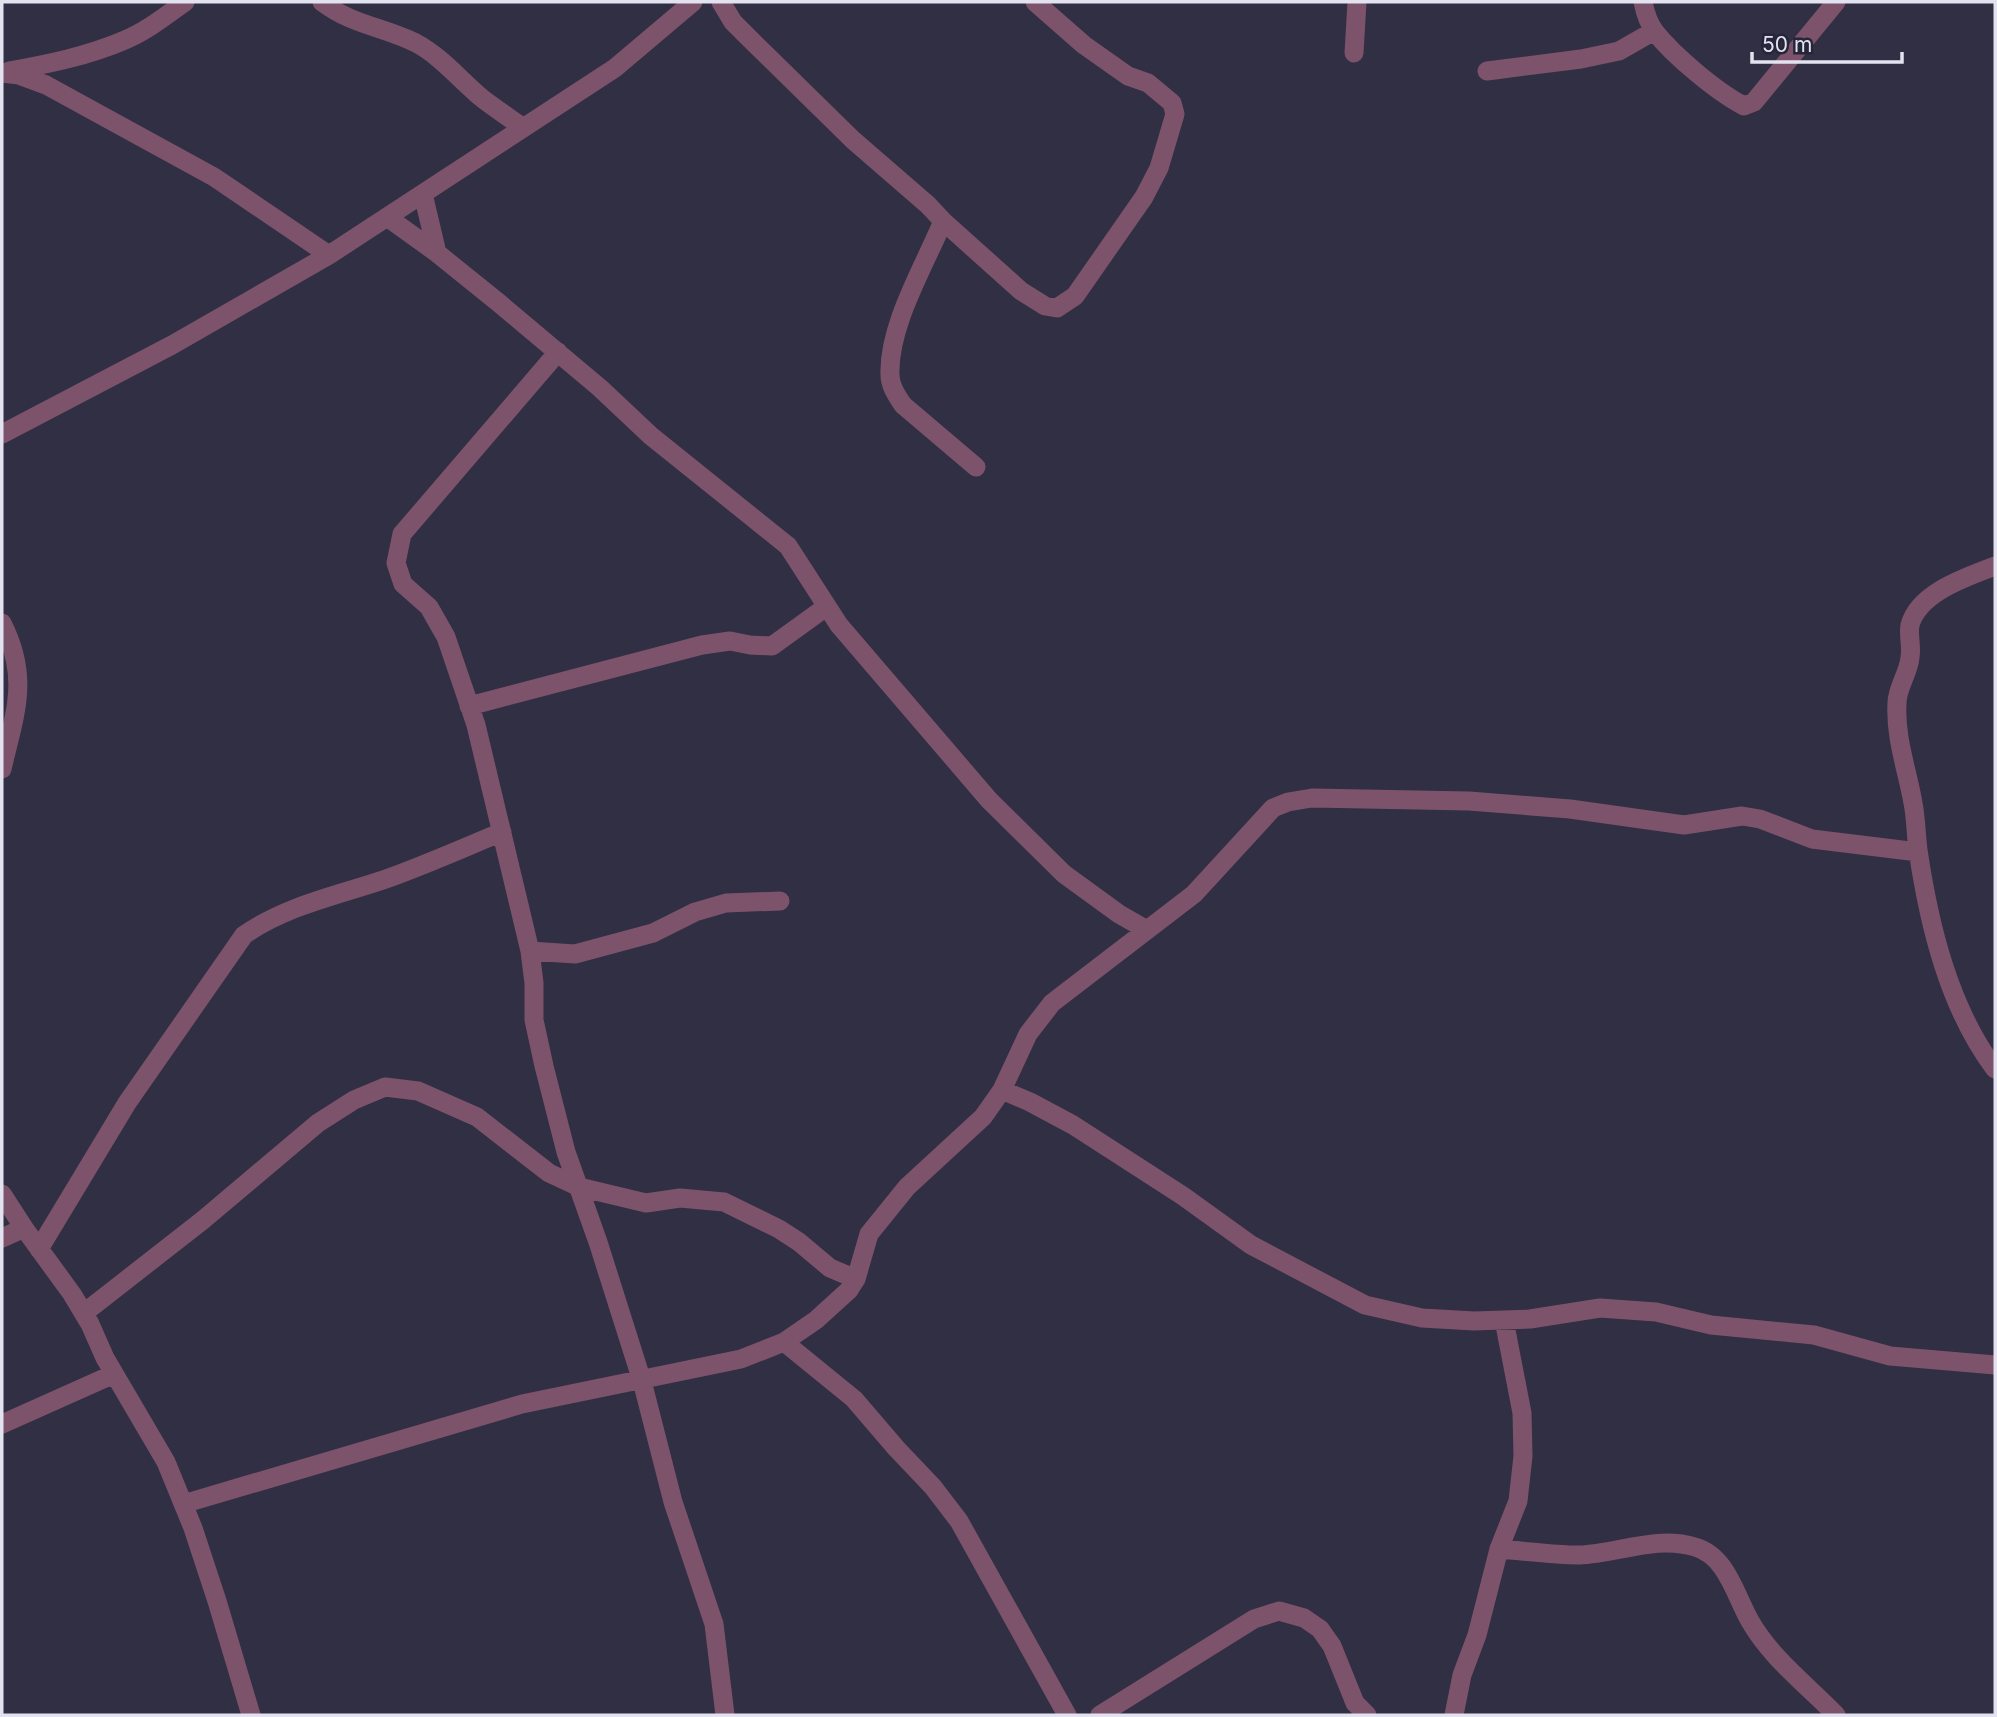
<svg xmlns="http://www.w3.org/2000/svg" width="1997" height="1717" font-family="Inter,sans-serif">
  <rect width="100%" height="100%" fill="#312f44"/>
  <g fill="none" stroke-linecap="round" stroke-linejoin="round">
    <!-- minor -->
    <path stroke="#7d536c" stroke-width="19" d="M 322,2 C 352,25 384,27 416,43 C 442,57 461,81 483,99 C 496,109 510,118 523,128
      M 721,2 L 733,22 L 749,38 L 853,140 L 928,205 L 943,221 L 1021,291 L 1045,306 L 1057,308 L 1075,296 L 1144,197 L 1159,168 L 1175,114 L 1172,103 L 1148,83 L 1128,76 L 1084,45 L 1035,2
      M 1643,2 C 1645,12 1649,24 1655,32 C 1674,56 1717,92 1744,106 L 1754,102 L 1836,2
      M 1354,53 L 1357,2
      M 9,71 C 48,64 88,56 125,40 C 147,31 165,16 185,2
      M 1487,71 L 1581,59 L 1619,51 L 1654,31
      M 2,73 L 19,75 L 46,85 L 214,177 L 329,255
      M 423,194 L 437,253
      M 387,217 L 437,253 L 499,303 L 600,388 L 651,436 L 788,546 L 839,625 L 989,800 L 1064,874 L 1119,914 L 1147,930
      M 943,221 C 924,267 888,326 890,375 C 890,386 897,396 903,405 L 976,467
      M 558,352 L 402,534 L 396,563 L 403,584 L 429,607 L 446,637 L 476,725 L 530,951 L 534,983 L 534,1020 L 544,1066 L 566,1152 L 598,1242 L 642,1381 L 673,1502 L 714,1624 L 725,1715
      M 2,434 L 172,345 L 329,255 L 615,68 L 693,2
      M 1995,566 C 1967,577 1919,592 1910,625 C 1908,635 1912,647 1910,657 C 1909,673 1897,687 1897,703 C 1895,738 1907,769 1913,803 C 1916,818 1916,835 1918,850 C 1929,925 1949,1008 1995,1069
      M 2,623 C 30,678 15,713 2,769
      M 469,706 L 702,645 L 730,641 L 750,645 L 772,646 L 826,607
      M 530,951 L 575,954 L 653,933 L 695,912 L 726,903 L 780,901
      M 1002,1090 L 1030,1102 L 1073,1125 L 1183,1196 L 1251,1245 L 1365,1305 L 1422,1318 L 1474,1321 L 1530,1319 L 1600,1308 L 1656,1312 L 1711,1325 L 1814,1335 L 1890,1356 L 1995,1365
      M 2,1194 L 24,1228 L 72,1294 L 90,1324 L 105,1358 L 166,1462 L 193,1528 L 217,1601 L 251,1715
      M 2,1238 L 24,1228
      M 39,1249 L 127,1103 L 244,935 C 286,906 335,896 383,880 C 423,866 463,848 502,832
      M 84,1313 L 203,1220 L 318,1123 L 354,1100 L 385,1087 L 418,1091 L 477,1117 L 549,1173 L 579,1187 L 646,1203 L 680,1198 L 724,1202 L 779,1229 L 799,1242 L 830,1268 L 856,1279
      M 784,1342 L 854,1399 L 896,1448 L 933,1487 L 959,1521 L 1067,1715
      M 2,1424 L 114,1374
      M 183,1504 L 522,1404 L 741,1359 L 784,1342 L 816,1320 L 849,1290 L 856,1279 L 869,1234 L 907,1187 L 983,1117 L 1002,1090 L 1028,1034 L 1052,1003 L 1194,894 L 1273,808 L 1288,802 L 1312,798 L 1469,801 L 1570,809 L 1684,825 L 1742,816 L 1760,819 L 1812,839 L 1918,852
      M 1499,1549 C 1525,1551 1553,1555 1579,1555 C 1618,1554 1655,1535 1695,1547 C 1727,1556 1735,1595 1750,1621 C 1771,1658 1807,1685 1836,1715
      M 1100,1715 L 1254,1619 L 1279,1611 L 1304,1618 L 1320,1629 L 1332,1646 L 1355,1703 L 1367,1715
      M 1454,1715 L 1462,1675 L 1477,1635 L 1499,1549 L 1518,1501 L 1523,1456 L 1522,1413 L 1504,1320"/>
  </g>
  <!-- border -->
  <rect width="1997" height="1717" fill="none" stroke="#e3e2f0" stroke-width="7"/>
  <!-- scale -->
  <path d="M1752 52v10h150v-10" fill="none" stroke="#e3e2f0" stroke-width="3.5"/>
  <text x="1762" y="52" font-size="21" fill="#e3e2f0" stroke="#272539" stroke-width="5" paint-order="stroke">50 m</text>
</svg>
